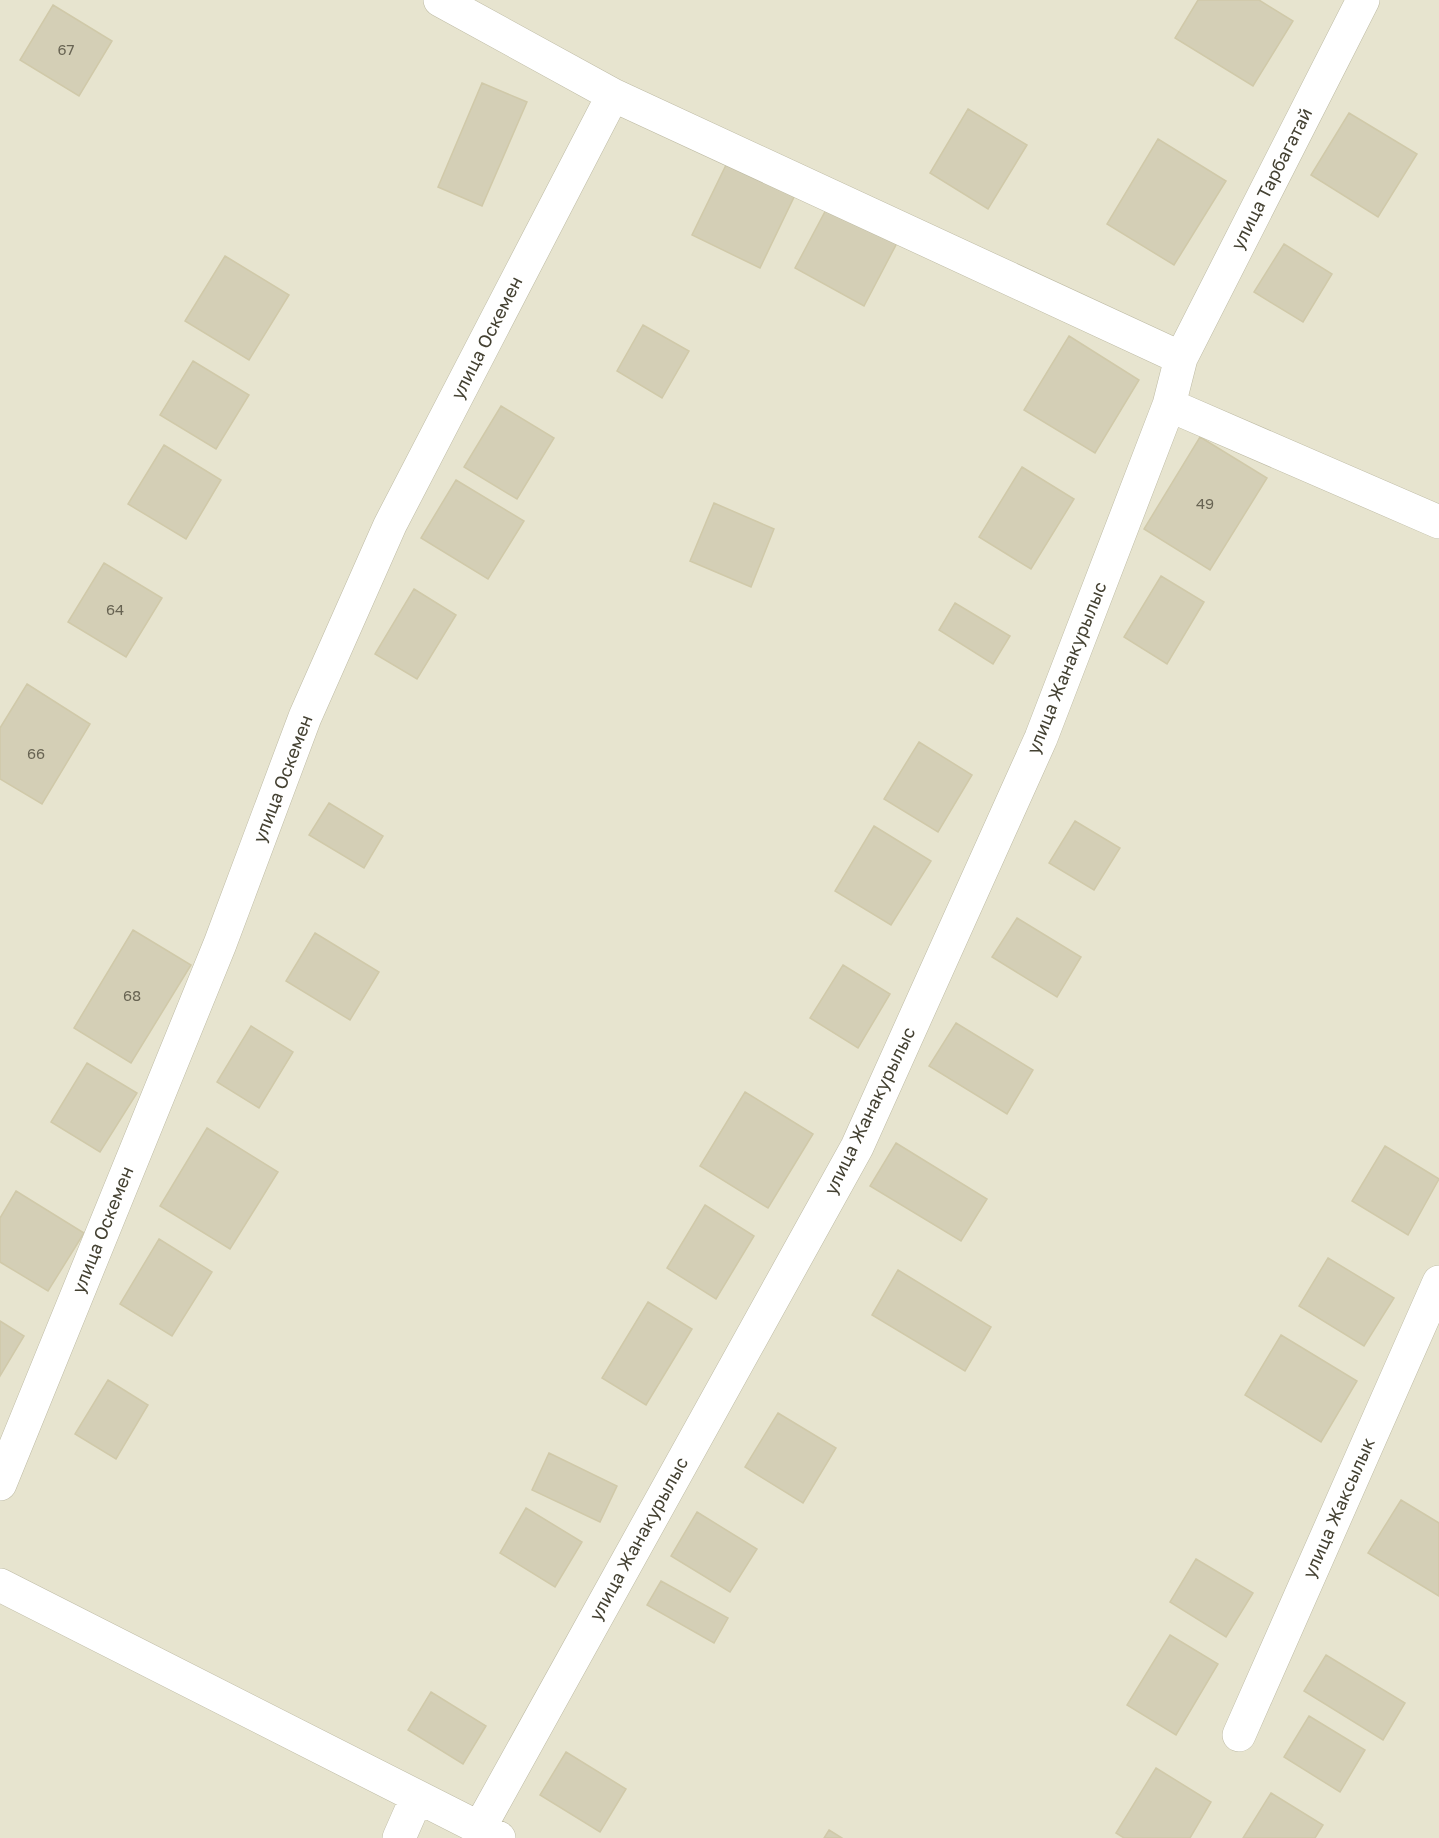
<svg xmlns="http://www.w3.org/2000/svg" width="1439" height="1838" font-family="'Golos Text',sans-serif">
  <rect width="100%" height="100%" fill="#f2f1e2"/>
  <!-- residential -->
  <path fill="#e7e4cf" d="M 0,0 L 1439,0 L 1439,1838 L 0,1838 Z"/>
  <!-- building -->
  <path fill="#d4cfb6" stroke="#d0c9a9" stroke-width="1.5" d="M 1198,0 L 1259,0 L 1293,21 L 1253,86 L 1175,38 Z
    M 53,5 L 112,41 L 79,96 L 20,60 Z
    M 482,83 L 527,102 L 482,206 L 438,187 Z
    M 968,109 L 1027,145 L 988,209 L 930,173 Z
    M 1349,113 L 1417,154 L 1378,217 L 1311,175 Z
    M 1158,139 L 1226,181 L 1174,265 L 1107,224 Z
    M 727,163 L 795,195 L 760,268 L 692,235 Z
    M 828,206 L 897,243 L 864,306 L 795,268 Z
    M 1284,244 L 1332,274 L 1303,322 L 1254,292 Z
    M 225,256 L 289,295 L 249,360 L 185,321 Z
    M 643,325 L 689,351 L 662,398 L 617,371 Z
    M 1069,336 L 1139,380 L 1095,453 L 1024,410 Z
    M 193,361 L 249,395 L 216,449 L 160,415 Z
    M 501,406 L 554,438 L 517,499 L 464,467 Z
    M 1200,437 L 1267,478 L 1210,570 L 1144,529 Z
    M 164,445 L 221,480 L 186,539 L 128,504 Z
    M 1022,467 L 1074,499 L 1031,569 L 979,537 Z
    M 456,480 L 524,521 L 488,579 L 421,538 Z
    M 714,503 L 774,529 L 751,587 L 690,561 Z
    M 104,563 L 162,598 L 126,657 L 68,622 Z
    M 1161,576 L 1204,602 L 1167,664 L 1124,637 Z
    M 414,589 L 456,615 L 417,679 L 375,654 Z
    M 955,603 L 1010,636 L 993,664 L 939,630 Z
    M 27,684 L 90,724 L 42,804 L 0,779 L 0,728 Z
    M 919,742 L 972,775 L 938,832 L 884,799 Z
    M 329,803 L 383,836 L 364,868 L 309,835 Z
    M 1075,821 L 1120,848 L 1094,890 L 1049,863 Z
    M 874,826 L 931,861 L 891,925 L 835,891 Z
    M 1017,918 L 1081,957 L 1057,997 L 992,957 Z
    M 133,930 L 191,965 L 131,1063 L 74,1028 Z
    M 315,933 L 379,972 L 350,1020 L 286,981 Z
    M 843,965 L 890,994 L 858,1048 L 810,1018 Z
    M 956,1023 L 1033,1070 L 1007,1114 L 929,1066 Z
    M 251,1026 L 293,1052 L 259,1108 L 217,1082 Z
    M 87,1063 L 137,1093 L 100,1152 L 51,1122 Z
    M 745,1092 L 813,1134 L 768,1208 L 700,1166 Z
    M 207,1128 L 278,1172 L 230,1249 L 160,1206 Z
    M 896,1143 L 987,1199 L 961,1241 L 870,1186 Z
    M 1385,1146 L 1439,1179 L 1408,1235 L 1352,1201 Z
    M 16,1191 L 84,1233 L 48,1291 L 0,1262 L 0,1218 Z
    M 705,1205 L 754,1236 L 716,1299 L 667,1268 Z
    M 159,1239 L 212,1272 L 172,1336 L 120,1304 Z
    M 1328,1258 L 1394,1298 L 1364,1346 L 1299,1306 Z
    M 898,1270 L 991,1327 L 965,1371 L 872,1315 Z
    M 648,1302 L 692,1329 L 646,1405 L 602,1378 Z
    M 0,1321 L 24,1336 L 0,1376 Z
    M 1281,1335 L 1357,1381 L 1321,1442 L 1245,1395 Z
    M 108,1380 L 148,1405 L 116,1459 L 75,1434 Z
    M 778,1413 L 836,1448 L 803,1503 L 745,1467 Z
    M 549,1453 L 617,1486 L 600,1522 L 532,1490 Z
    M 1401,1500 L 1439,1523 L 1439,1596 L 1368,1553 Z
    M 526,1508 L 582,1542 L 555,1587 L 500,1553 Z
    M 697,1512 L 757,1549 L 730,1592 L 671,1556 Z
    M 1196,1559 L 1253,1593 L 1226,1637 L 1170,1602 Z
    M 661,1581 L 728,1618 L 714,1643 L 647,1605 Z
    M 1170,1635 L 1218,1664 L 1176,1735 L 1127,1705 Z
    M 1326,1655 L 1405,1703 L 1383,1740 L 1304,1691 Z
    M 431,1692 L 486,1726 L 463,1764 L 408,1730 Z
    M 1309,1716 L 1365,1750 L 1340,1792 L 1284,1757 Z
    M 566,1752 L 626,1789 L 600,1832 L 540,1795 Z
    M 1156,1768 L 1211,1802 L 1190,1838 L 1124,1838 L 1116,1833 Z
    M 1271,1793 L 1323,1825 L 1315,1838 L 1243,1838 Z
    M 829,1830 L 842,1838 L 824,1838 Z"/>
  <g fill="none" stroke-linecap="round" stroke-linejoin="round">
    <!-- minor casing -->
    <g stroke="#bebba4" stroke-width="34">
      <path id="minor" d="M 440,0 L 613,95 L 1181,358
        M 1169,405 L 1439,522
        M 0,1484 L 220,944 L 305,717 L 390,525 L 613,95
        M 0,1585 L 499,1838
        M 1239,1735 L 1439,1282
        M 479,1829 L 857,1147 L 1041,738 L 1169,405 L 1181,358 L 1363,0
        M 399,1838 L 417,1797"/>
    </g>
    <!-- minor -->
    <use href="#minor" stroke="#fff" stroke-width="33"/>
  </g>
  <g text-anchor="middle" stroke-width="5" stroke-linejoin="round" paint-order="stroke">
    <!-- number labels -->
    <g font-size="15" fill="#686453">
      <text x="66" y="55">67</text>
      <text x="1205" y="509">49</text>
      <text x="115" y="615">64</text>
      <text x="36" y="759">66</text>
      <text x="132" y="1001">68</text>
    </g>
    <!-- street labels -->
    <g font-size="18" fill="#444132" stroke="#fff">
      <text transform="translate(1272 179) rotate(-63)" y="6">улица Тарбагатай</text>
      <text transform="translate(487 338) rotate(-63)" y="6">улица Оскемен</text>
      <text transform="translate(1067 668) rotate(-68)" y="6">улица Жанакурылыс</text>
      <text transform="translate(283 779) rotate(-69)" y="6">улица Оскемен</text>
      <text transform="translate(870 1111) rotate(-64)" y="6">улица Жанакурылыс</text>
      <text transform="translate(103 1230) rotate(-68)" y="6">улица Оскемен</text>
      <text transform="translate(1339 1508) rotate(-66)" y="6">улица Жаксылык</text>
      <text transform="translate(639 1539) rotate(-61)" y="6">улица Жанакурылыс</text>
    </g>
  </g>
</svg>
